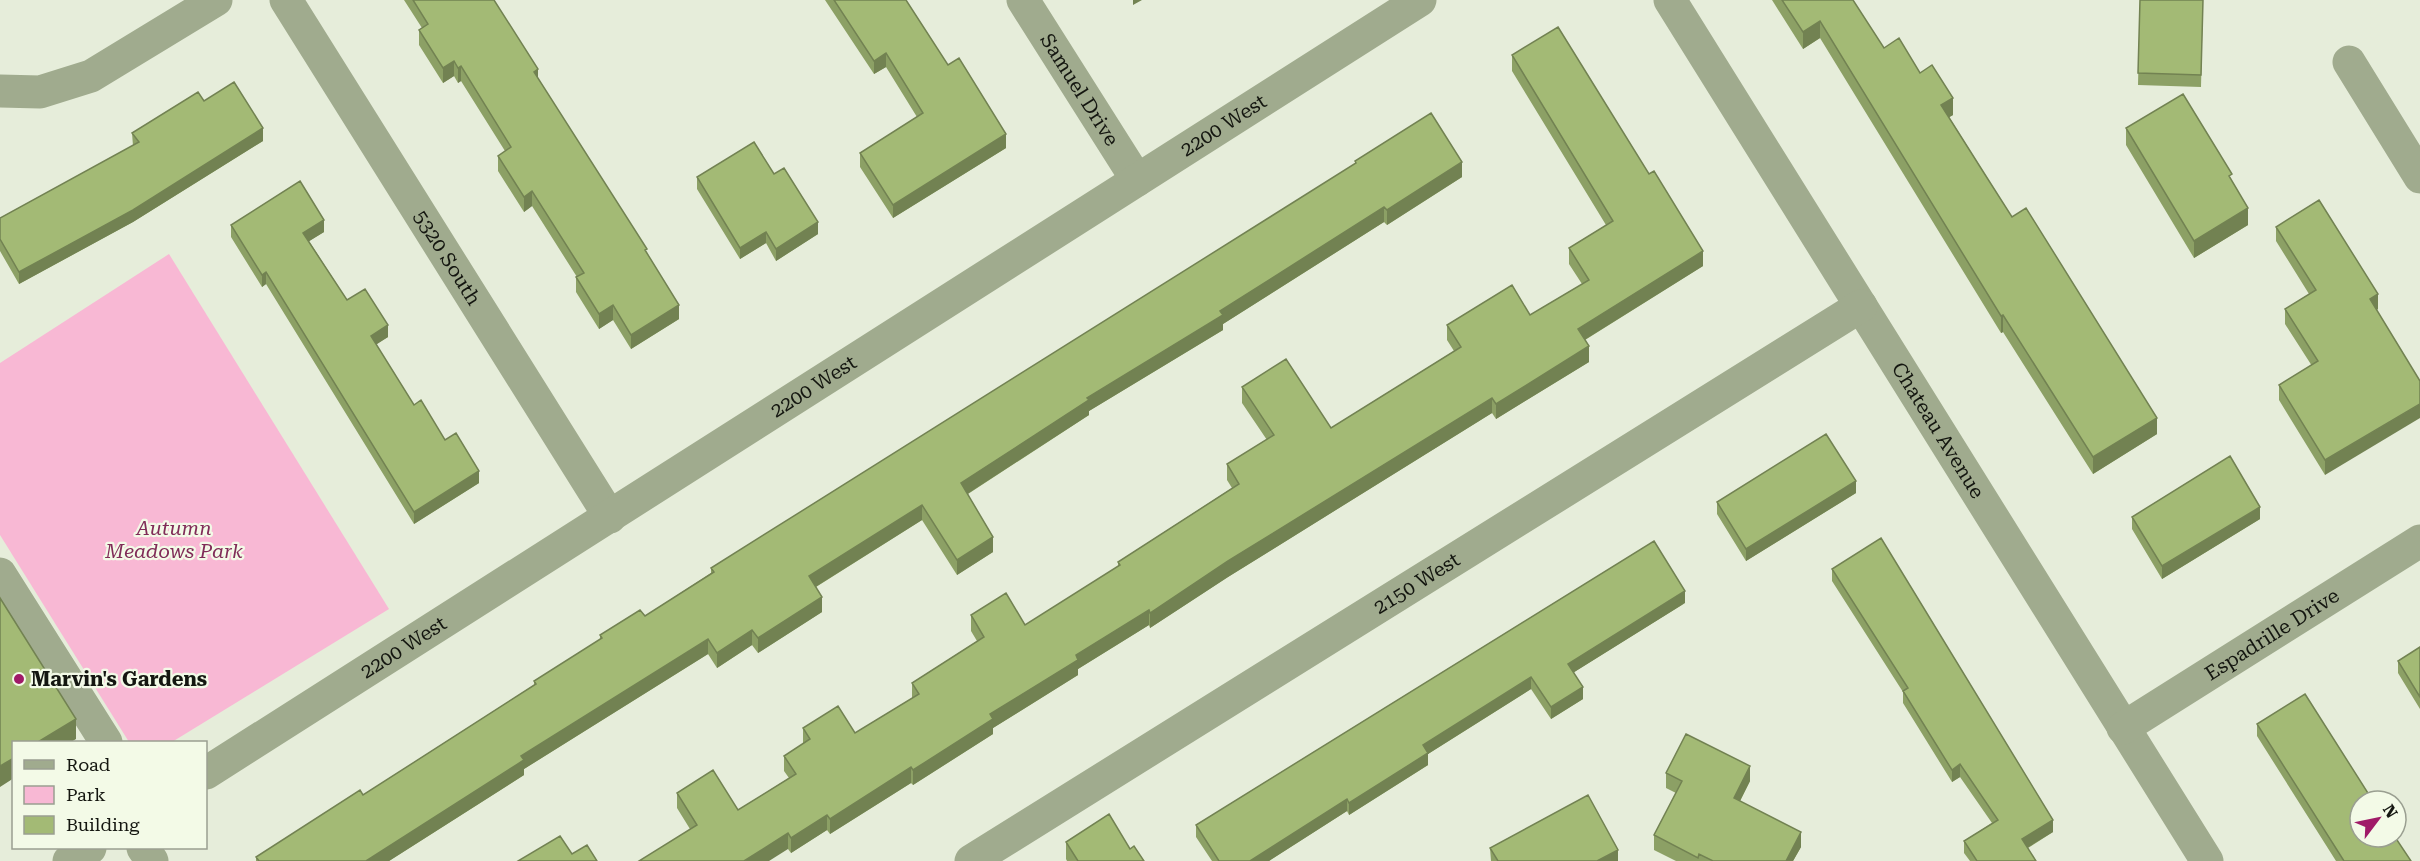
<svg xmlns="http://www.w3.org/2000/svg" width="2420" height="861" font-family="'Roboto Serif',serif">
  <rect width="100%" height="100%" fill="#e6edda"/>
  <!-- green -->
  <path fill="#f8b8d4" d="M 169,254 L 389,609 L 172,742 L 129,742 L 0,535 L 0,363 Z"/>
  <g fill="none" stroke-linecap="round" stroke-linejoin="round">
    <!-- minor -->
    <g stroke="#a0ab8e" stroke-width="33">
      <path id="s1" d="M 286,0 L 610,517"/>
      <path id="s2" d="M 1023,0 L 1137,180"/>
      <path id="s3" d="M 1670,0 L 2207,861"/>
      <path d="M 2349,62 L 2420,177"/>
      <path d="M 0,91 L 40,92 L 91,76 L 216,0"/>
      <path d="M 0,574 L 106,742"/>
      <path id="s4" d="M 2123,728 L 2420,541"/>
      <path id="s5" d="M 206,773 L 1420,0"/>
      <path d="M 143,848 L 152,861"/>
      <path d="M 69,861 L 90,848"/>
      <path id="s6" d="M 971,861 L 1861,306"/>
    </g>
  </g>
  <!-- wall -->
  <path fill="#8ca065" d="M 404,0 L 494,0 L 538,78 L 647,254 L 679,319 L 631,349 L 613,320 L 599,329 L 576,292 L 576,277 L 577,277 L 532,206 L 524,212 L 498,171 L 498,156 L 505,151 L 461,81 L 458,83 L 454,76 L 443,83 L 419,45 L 419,30 L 422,28 Z
    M 825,0 L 906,0 L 948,65 L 1006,148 L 893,218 L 860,167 L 860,153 L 917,117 L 886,67 L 874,74 Z
    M 1772,0 L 1853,0 L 1884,48 L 1920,73 L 1953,115 L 1949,117 L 2012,217 L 2157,434 L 2093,474 L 2003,332 L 2001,333 L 1820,38 L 1803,49 Z
    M 2140,0 L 2203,0 L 2201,87 L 2138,85 Z
    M 1512,55 L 1703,266 L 1585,340 L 1589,362 L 1496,419 L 1492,413 L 1228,577 L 1150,628 L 1149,625 L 1078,669 L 1078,675 L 993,728 L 993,734 L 913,785 L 911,783 L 830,834 L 827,830 L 791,853 L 788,849 L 690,829 L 677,808 L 677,793 L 738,810 L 789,778 L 784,771 L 784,756 L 803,744 L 803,728 L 855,733 L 912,698 L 912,683 L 977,641 L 971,631 L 971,615 L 1025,625 L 1118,567 L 1118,562 L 1232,488 L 1227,480 L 1227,464 L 1267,440 L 1242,403 L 1242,387 L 1331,428 L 1454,351 L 1447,340 L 1447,325 L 1530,315 L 1582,284 L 1569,264 L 1569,248 L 1606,225 L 1512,71 Z
    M 204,101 L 263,141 L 133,222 L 19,284 L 0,251 L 0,218 L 133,146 L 132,133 Z
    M 2126,128 L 2232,181 L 2248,225 L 2194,258 L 2126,145 Z
    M 1355,161 L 1462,177 L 1387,225 L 1384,222 L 1223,324 L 1223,330 L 1089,411 L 1089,415 L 968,494 L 993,552 L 957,575 L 922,520 L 816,587 L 822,612 L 758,653 L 752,645 L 717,668 L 708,654 L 524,769 L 524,775 L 389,861 L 256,861 L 256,857 L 363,795 L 534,685 L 534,681 L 600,640 L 600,635 L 645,616 L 711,573 L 711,568 L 1355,164 Z
    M 774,174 L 818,234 L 776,261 L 766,243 L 740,259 L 697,189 L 697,177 Z
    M 231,225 L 324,232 L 309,241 L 347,300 L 388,337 L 376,344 L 414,405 L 445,440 L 479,483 L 414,524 L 266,284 L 262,287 L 231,237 Z
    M 2276,227 L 2378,309 L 2376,310 L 2325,475 L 2279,400 L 2279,385 L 2312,366 L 2285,324 L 2285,309 L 2309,294 L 2276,241 Z
    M 1856,493 L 1746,561 L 1717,514 L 1717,502 Z
    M 2132,517 L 2260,519 L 2162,579 L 2132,529 Z
    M 1832,569 L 2053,832 L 2028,848 L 2036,861 L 1970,861 L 1964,853 L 1964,841 L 1992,823 L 1960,777 L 1952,782 L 1903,703 L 1903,692 L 1832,581 Z
    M 1685,603 L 1574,672 L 1583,699 L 1551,719 L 1531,689 L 1428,754 L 1428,765 L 1349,815 L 1347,811 L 1269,861 L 1212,861 L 1196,837 L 1196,825 Z
    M 2420,647 L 2420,709 L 2398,673 L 2398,661 Z
    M 2257,724 L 2411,861 L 2336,861 L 2257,736 Z
    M 1666,773 L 1750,781 L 1740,801 L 1801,847 L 1793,861 L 1676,861 L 1654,850 L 1654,835 L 1676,793 L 1666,788 Z
    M 1066,842 L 1130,849 L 1144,861 L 1067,861 L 1066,859 Z
    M 1490,848 L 1618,861 L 1491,861 Z"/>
  <!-- shaded-wall -->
  <path fill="#728252" d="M 1133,0 L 1142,0 L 1133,5 Z
    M 1820,21 L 1820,38 L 1803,49 L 1803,32 Z
    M 886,53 L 886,67 L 874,74 L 874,61 Z
    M 454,61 L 454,76 L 443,83 L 443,68 Z
    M 461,66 L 461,81 L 458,83 L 458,68 Z
    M 538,69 L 538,84 L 534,72 Z
    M 1953,98 L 1953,115 L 1941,122 L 1941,105 Z
    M 263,128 L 263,141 L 133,222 L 19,284 L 19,272 Z
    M 1006,134 L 1006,148 L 893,218 L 893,205 Z
    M 1462,162 L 1462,177 L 1387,225 L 1387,210 Z
    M 532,191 L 532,206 L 524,212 L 524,197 Z
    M 1384,207 L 1384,222 L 1223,324 L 1223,330 L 1089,411 L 1089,415 L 961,498 L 961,483 L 1087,398 L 1220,311 Z
    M 2248,208 L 2248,225 L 2194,258 L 2194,241 Z
    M 324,220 L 324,232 L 303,245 L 303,233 Z
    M 818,222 L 818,234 L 776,261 L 776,249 Z
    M 766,232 L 766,243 L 740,259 L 740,248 Z
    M 1703,251 L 1703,266 L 1578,344 L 1578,329 Z
    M 266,272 L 266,284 L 262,287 L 262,275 Z
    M 2378,294 L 2378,309 L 2370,314 L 2370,299 Z
    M 613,305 L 613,320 L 599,329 L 599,314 Z
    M 679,305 L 679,319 L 631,349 L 631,335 Z
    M 2003,315 L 2003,332 L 2001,333 L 2001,316 Z
    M 388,325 L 388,337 L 371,348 L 371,336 Z
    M 1589,346 L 1589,362 L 1496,419 L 1496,404 Z
    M 1492,398 L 1492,413 L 1228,577 L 1150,628 L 1150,613 L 1228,561 Z
    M 2420,404 L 2420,418 L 2325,475 L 2325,460 Z
    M 2157,418 L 2157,434 L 2093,474 L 2093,457 Z
    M 479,471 L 479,483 L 414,524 L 414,512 Z
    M 1856,481 L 1856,493 L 1746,561 L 1746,549 Z
    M 922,505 L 922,520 L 809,591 L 809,576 Z
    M 2260,507 L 2260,519 L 2162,579 L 2162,566 Z
    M 993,537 L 993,552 L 957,575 L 957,560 Z
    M 1685,591 L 1685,603 L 1568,676 L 1568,664 Z
    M 822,597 L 822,612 L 758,653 L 758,638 Z
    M 1149,610 L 1149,625 L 1078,669 L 1078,675 L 993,728 L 993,734 L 913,785 L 913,770 L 990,714 L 1076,655 Z
    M 752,630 L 752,645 L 717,668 L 717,653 Z
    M 708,639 L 708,654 L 524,769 L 524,775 L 389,861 L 366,861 L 521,756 Z
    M 1531,677 L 1531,689 L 1428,754 L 1428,765 L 1349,815 L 1349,803 L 1423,745 Z
    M 1583,687 L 1583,699 L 1551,719 L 1551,707 Z
    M 76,719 L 76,739 L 71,742 L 38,742 Z
    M 14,758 L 14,778 L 0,787 L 0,766 Z
    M 1960,764 L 1960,777 L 1952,782 L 1952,770 Z
    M 1750,766 L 1750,781 L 1734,813 L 1734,798 Z
    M 911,767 L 911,783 L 830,834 L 830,819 Z
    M 1347,799 L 1347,811 L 1269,861 L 1250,861 Z
    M 827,815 L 827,830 L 791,853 L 791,838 Z
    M 2053,820 L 2053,832 L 2022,851 L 2022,839 Z
    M 1801,832 L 1801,847 L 1793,861 L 1786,861 Z
    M 788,833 L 788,849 L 769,861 L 744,861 Z
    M 1618,850 L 1618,861 L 1597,861 Z"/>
  <!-- building -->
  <path fill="#a3ba75" stroke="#728252" stroke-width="1.5" d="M 413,0 L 494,0 L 538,69 L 534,72 L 647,249 L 645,250 L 679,305 L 631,335 L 613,305 L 599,314 L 576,277 L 584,273 L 532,191 L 524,197 L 498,156 L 511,147 L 461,66 L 458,68 L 454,61 L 443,68 L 419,30 L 428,24 Z
    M 834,0 L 906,0 L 948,65 L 959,58 L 1006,134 L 893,205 L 860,153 L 923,113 L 886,53 L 874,61 Z
    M 1782,0 L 1853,0 L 1884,48 L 1899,38 L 1920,73 L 1932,65 L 1953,98 L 1941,105 L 1984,173 L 2012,217 L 2026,208 L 2157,418 L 2093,457 L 2003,315 L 2001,316 L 1820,21 L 1803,32 Z
    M 2140,0 L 2203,0 L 2201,75 L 2138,73 Z
    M 1558,27 L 1649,174 L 1654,171 L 1703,251 L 1578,329 L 1589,346 L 1496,404 L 1492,398 L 1228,561 L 1150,613 L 1149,610 L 1076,655 L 1078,660 L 990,714 L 993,719 L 913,770 L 911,767 L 830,819 L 827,815 L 791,838 L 788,833 L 744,861 L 639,861 L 697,825 L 677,793 L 713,770 L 738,810 L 796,774 L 784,756 L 810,739 L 803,728 L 838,706 L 855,733 L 919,694 L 912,683 L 984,637 L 971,615 L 1006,593 L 1025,625 L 1120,565 L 1118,562 L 1239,484 L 1227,464 L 1274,435 L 1242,387 L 1286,359 L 1331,428 L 1461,347 L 1447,325 L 1512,285 L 1530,315 L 1589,280 L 1569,248 L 1613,221 L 1512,55 Z
    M 234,82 L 263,128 L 133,210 L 19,272 L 0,239 L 0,218 L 139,142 L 132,133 L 198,92 L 204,101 Z
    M 2183,94 L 2232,174 L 2229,176 L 2248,208 L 2194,241 L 2126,128 Z
    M 1431,113 L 1462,162 L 1387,210 L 1384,207 L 1220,311 L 1223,315 L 1087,398 L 1089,400 L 961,483 L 993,537 L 957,560 L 922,505 L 809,576 L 822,597 L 758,638 L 752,630 L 717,653 L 708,639 L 521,756 L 524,760 L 366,861 L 259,861 L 256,857 L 360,790 L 363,795 L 536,684 L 534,681 L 602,638 L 600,635 L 640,610 L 645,616 L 714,572 L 711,568 L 1356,163 L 1355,161 Z
    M 754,142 L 774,174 L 784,168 L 818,222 L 776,249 L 766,232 L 740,248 L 697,177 Z
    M 300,181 L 324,220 L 303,233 L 347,300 L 365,289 L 388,325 L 371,336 L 414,405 L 421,400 L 445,440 L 456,433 L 479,471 L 414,512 L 266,272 L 262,275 L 231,225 Z
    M 2319,200 L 2378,294 L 2370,299 L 2420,381 L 2420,404 L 2325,460 L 2279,385 L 2318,361 L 2285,309 L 2316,290 L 2276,227 Z
    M 1826,434 L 1856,481 L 1746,549 L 1717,502 Z
    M 2230,456 L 2260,507 L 2162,566 L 2132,517 Z
    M 1881,538 L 2053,820 L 2022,839 L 2036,861 L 1977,861 L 1964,841 L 1998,820 L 1960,764 L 1952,770 L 1903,691 L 1908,688 L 1832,569 Z
    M 1654,541 L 1685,591 L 1568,664 L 1583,687 L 1551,707 L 1531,677 L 1423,745 L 1428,753 L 1349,803 L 1347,799 L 1250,861 L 1219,861 L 1196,825 Z
    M 0,598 L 76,719 L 38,742 L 14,742 L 14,758 L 0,766 Z
    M 2420,647 L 2420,697 L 2398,661 Z
    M 2305,694 L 2373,801 L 2360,801 L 2360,837 L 2395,837 L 2411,861 L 2344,861 L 2257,724 Z
    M 1686,734 L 1750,766 L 1734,798 L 1801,832 L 1786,861 L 1713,861 L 1699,854 L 1698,858 L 1654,835 L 1682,781 L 1666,773 Z
    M 1588,795 L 1618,850 L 1597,861 L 1498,861 L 1490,848 Z
    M 1109,814 L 1130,849 L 1134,846 L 1144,861 L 1078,861 L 1066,842 Z
    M 560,836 L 572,854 L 587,845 L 597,861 L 518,861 Z"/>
  <!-- markers -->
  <circle fill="#a01a68" stroke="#f3fae7" stroke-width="2" cx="19" cy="679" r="6"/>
  <g text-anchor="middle" stroke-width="4.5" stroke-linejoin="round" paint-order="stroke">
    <!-- street labels -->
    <g font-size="20" fill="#141610" stroke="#f3fae7">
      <text dy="7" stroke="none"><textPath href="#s2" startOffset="106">Samuel Drive</textPath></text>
      <text dy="7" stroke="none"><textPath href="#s5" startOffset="1206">2200 West</textPath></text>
      <text dy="7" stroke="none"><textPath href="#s1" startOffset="304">5320 South</textPath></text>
      <text dy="7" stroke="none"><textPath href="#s5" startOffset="720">2200 West</textPath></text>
      <text dy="7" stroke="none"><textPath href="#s3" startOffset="507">Chateau Avenue</textPath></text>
      <text dy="7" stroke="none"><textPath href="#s6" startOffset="525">2150 West</textPath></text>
      <text dy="7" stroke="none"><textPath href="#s4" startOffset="176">Espadrille Drive</textPath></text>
      <text dy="7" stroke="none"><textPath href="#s5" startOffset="234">2200 West</textPath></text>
    </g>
    <!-- park labels -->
    <g font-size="20" font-style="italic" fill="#802c58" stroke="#f3fae7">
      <text x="174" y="535">Autumn<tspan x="174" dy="23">Meadows Park</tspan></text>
    </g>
    <!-- poi labels -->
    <g font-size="20" font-weight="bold" fill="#141610" stroke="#f3fae7" text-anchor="start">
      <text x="31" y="686">Marvin's Gardens</text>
    </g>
  </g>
  <!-- legend -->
  <rect x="12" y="741" width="195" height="108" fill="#f3fae7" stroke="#9a9f91" stroke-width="1.5"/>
  <rect x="24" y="760" width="30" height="9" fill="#a0ab8e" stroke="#9a9f91" stroke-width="1.5"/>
  <text x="66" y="771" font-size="18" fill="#141610">Road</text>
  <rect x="24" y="786" width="30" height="18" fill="#f8b8d4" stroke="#9a9f91" stroke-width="1.5"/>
  <text x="66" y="801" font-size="18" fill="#141610">Park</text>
  <rect x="24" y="816" width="30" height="18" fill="#a3ba75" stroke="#9a9f91" stroke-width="1.5"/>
  <text x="66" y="831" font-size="18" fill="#141610">Building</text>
  <!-- north arrow -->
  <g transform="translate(2378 819) rotate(58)"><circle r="28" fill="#f3fae7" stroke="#9a9f91" stroke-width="1.5"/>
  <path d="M0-4.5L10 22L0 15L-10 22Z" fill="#a01a68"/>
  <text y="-9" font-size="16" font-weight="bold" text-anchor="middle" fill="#141610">N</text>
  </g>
</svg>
